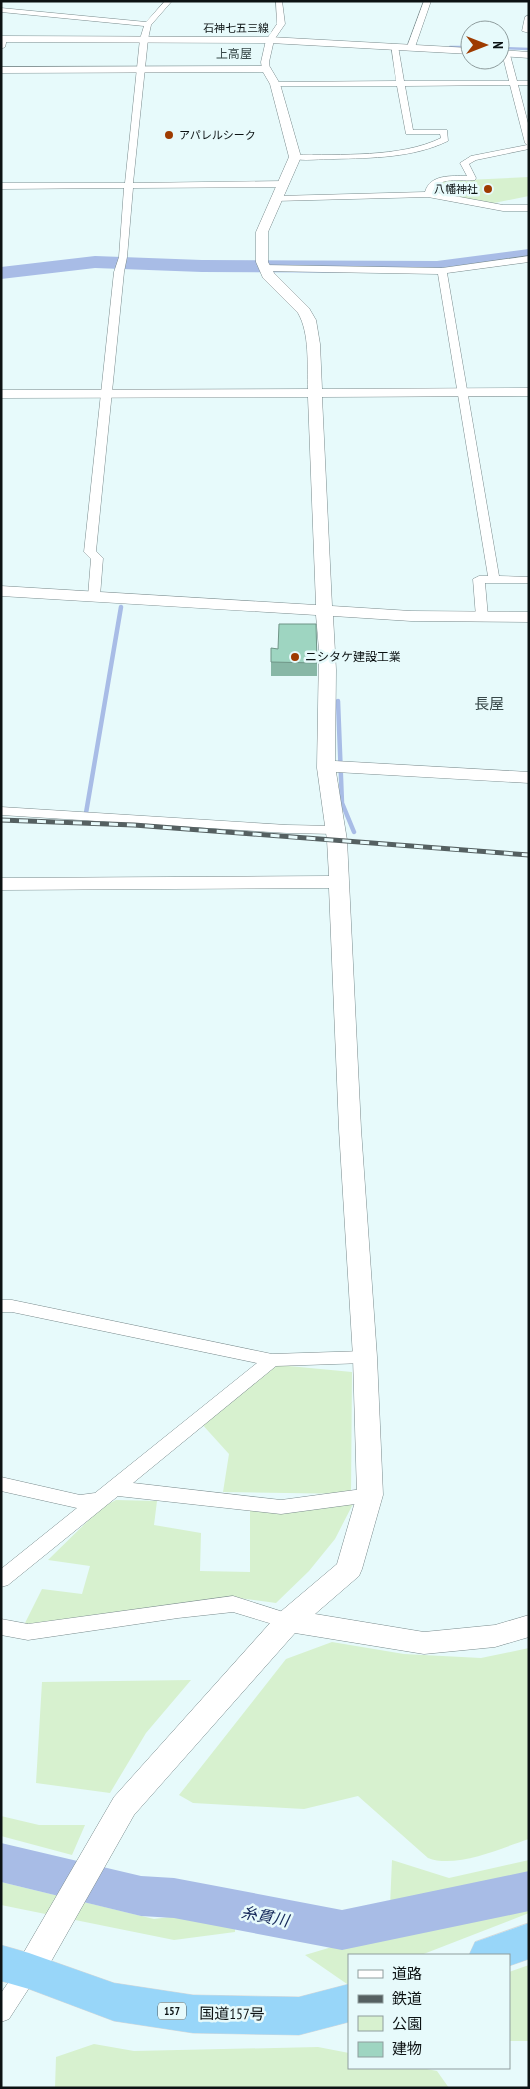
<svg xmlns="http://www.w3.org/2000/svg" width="530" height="2089" font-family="'PT Sans Narrow','Noto Sans JP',sans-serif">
  <rect width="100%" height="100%" fill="#e7fafb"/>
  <!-- green -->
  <path fill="#d7f1cf" d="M 529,177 L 529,196 L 489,204 L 434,191 L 434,185 L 445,181 Z
    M 278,1365 L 352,1372 L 351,1494 L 223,1492 L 229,1454 L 200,1422 L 241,1389 Z
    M 116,1500 L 157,1501 L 154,1525 L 201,1533 L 200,1571 L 250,1572 L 250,1510 L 353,1504 L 335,1539 L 309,1571 L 276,1603 L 238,1598 L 24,1625 L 42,1589 L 82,1594 L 90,1566 L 48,1560 L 102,1507 Z
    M 332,1642 L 404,1654 L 481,1658 L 529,1648 L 529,1839 C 501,1848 456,1869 428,1858 L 358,1796 L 304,1809 L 193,1803 L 179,1795 L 286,1659 Z
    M 191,1680 L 146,1733 L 110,1793 L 36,1783 L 42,1682 Z
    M 1,1816 L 39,1825 L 85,1825 L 72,1855 L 1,1836 Z
    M 392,1860 L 449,1878 L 529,1860 L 529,1913 L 421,1955 L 349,1955 L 349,1984 L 347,1984 L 305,1955 L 389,1930 Z
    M 1,1882 L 154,1919 L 201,1913 L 235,1915 L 235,1932 L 174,1940 L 1,1905 Z
    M 529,1965 L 529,2041 L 509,2041 L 509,1972 Z
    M 94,2044 L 134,2051 L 318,2047 L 349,2053 L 349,2068 L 422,2068 L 437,2071 L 449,2088 L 55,2088 L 56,2057 Z"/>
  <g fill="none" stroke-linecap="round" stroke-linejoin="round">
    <!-- stream-far1 -->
    <path stroke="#a8bce6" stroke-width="2.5" d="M 450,47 L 470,47
      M 500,48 L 529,49"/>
    <!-- stream -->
    <path stroke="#a8bce6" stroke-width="4.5" d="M 338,701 L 342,803 L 354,832
      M 86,813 L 121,607"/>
    <!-- river -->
    <path fill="#a8bce6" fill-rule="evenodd" d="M 529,249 L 529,261 L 437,273 L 202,272 L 95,268 L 1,279 L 1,267 L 95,256 L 202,260 L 437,261 Z
      M 1,1843 L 141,1876 L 174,1878 L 342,1910 L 529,1871 L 529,1911 L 342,1950 L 174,1918 L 141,1916 L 1,1882 Z"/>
    <!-- street casing -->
    <g stroke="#7a8b8d" stroke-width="1">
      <path id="street" d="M 165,1 L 172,1 L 151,25 L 148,39 L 133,183 L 284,181 L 288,184 L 284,187 L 133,188 L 127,257 L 124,272 L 96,551 L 103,558 L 100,596 L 94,599 L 88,596 L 91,559 L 84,552 L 114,272 L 119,257 L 124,188 L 1,189 L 1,183 L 125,183 L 140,39 L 144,26 L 1,12 L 1,8 L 146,22 Z
        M 276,1 L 282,1 L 285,24 L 274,40 L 269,62 L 270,69 L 266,71 L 262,69 L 261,62 L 266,40 L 277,24 Z
        M 424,1 L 431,1 L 415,47 L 408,49 L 407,47 Z
        M 529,15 L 529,33 L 522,31 L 525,17 Z
        M 1,37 L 7,39 L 5,47 L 1,49 Z
        M 391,44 L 398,46 L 404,81 L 509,81 L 502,53 L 509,51 L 517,81 L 529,81 L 529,85 L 518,85 L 529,127 L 529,149 L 476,160 L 469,164 L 476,178 L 475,180 C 461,182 438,175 433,192 L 503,205 L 529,205 L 529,211 L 503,211 L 428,197 L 275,201 L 274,199 L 278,196 L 425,192 C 430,174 451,176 467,176 L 460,163 L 471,156 L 527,145 L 525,143 L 510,85 L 405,86 L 413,130 L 447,130 L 448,141 C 413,158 372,158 334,159 C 321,159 305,161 292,159 L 291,157 L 295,155 C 340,154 400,158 441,138 L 440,134 L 406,134 L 397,86 L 275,86 L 271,84 L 275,82 L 396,81 Z
        M 529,256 L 529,262 L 447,273 L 499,576 L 529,577 L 529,583 L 485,583 L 488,617 L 482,621 L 476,617 L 473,579 L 479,576 L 488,576 L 438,274 L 264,271 L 260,268 L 264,265 L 442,268 Z
        M 1,807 L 287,825 L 335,826 L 342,830 L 335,834 L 287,833 L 1,815 Z
        M 1,1300 L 12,1300 L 272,1354 L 365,1351 L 371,1353 L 374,1357 L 371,1361 L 365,1363 L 276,1366 L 133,1483 L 281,1500 L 370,1488 L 377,1490 L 379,1495 L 377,1500 L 370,1502 L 281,1514 L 118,1496 L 8,1585 L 1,1587 L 1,1569 L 77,1508 L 1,1491 L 1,1477 L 80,1495 L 95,1493 L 257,1363 L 12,1312 L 1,1312 Z
        M 233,1596 L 296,1616 L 299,1621 L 296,1626 L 289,1629 L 233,1612 L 178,1618 L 28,1640 L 1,1635 L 1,1619 L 28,1624 Z
        M 29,1961 L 37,1964 L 40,1971 L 9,2019 L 1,2022 L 1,1993 L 21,1964 Z"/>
    </g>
    <!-- secondary casing -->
    <g stroke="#7a8b8d" stroke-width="1">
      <path id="secondary" d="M 1,36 L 270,37 L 470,48 L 470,54 L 270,43 L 1,42 Z
        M 500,50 L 529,52 L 529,58 L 500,56 Z
        M 266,66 L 270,67 L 280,84 L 301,157 L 268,232 L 268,262 L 274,273 L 309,308 L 316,320 L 320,344 L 322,389 L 529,388 L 529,396 L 322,397 L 332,606 L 411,611 L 529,612 L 529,622 L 411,621 L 333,616 L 336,670 L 335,761 L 529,772 L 529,783 L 336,772 L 347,840 L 361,1129 L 377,1357 L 383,1495 L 362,1569 L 359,1576 L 315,1614 L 424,1632 L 495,1625 L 529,1615 L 529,1637 L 495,1647 L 424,1654 L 295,1633 L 134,1815 L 40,1981 L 29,1985 L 18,1981 L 13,1971 L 114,1797 L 279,1613 L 337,1564 L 357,1495 L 353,1357 L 339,1129 L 329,888 L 1,890 L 1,878 L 329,876 L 327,840 L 317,768 L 319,650 L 316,615 L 1,596 L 1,586 L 316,605 L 308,397 L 1,398 L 1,390 L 308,389 C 307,365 310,334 298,313 L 263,278 L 256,262 L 256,232 L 289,157 L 270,84 L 263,72 L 1,73 L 1,67 Z"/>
    </g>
    <!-- highway casing -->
    <g stroke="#d8d9d9" stroke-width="1">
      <path id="highway" d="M 529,1923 L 529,1959 L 509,1966 L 509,1955 L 469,1955 L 475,1942 Z
        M 1,1945 L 29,1953 L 114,1983 L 193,1995 L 299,1997 L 349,1984 L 349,2022 L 299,2035 L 193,2033 L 114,2021 L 29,1989 L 1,1981 Z"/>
    </g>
    <!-- street -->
    <use href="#street" fill="#fff" fill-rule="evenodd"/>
    <!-- secondary -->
    <use href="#secondary" fill="#fff" fill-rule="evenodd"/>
    <!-- highway -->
    <use href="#highway" fill="#98d6f9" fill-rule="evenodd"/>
    <!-- rail casing -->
    <g stroke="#556061" stroke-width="5">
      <path id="rail" d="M 1,820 L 134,825 L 529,855"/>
    </g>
    <!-- rail -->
    <use href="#rail" stroke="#e7fafb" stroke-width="3" stroke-dasharray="9" stroke-linecap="butt"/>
  </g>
  <!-- wall -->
  <path fill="#88b7a6" d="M 271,648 L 278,649 L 317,663 L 317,676 L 271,676 Z"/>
  <!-- building -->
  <path fill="#9ed5c1" stroke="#6f9587" d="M 279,624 L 316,624 L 317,663 L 271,662 L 271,648 L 278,649 Z"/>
  <!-- markers -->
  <g fill="#9e3b00" stroke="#e7fafb" stroke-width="2">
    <circle cx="169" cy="135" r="5"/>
    <circle cx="488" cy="189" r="5"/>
    <circle cx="295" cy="657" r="5"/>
  </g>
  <g text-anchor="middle" stroke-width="5" stroke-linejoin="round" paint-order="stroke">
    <!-- far-street labels -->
    <g font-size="11" fill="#0c1213" stroke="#e7fafb">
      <text x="236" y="32">石神七五三線</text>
    </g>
    <!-- far-poi labels -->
    <g font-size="11" fill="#0c1213" stroke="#e7fafb" text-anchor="start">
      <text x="179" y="139">アパレルシーク</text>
      <text x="478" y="193" text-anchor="end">八幡神社</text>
    </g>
    <!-- shield labels -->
    <rect fill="#e7fafb" stroke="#4e5859" stroke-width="1" x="158" y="2002.5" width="28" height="17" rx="4"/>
    <g font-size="11" font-weight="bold" fill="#0c1213">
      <text x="172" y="2015">157</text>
    </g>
    <!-- far-quarter labels -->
    <g font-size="12" fill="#384849" stroke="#e7fafb">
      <text x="234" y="58">上高屋</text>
    </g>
    <!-- poi labels -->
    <g font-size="12" fill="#0c1213" stroke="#e7fafb" text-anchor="start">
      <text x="305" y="661">ニシタケ建設工業</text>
    </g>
    <!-- quarter labels -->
    <g font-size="15" fill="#384849" stroke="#e7fafb">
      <text x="489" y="709">長屋</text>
    </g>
    <!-- near-street labels -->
    <g font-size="15" fill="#0c1213" stroke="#e7fafb">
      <text transform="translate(232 2014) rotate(1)" y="5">国道157号</text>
    </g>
    <!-- near-water labels -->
    <g font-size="16" font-style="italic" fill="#142759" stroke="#e7fafb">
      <text transform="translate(265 1916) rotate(11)" y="6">糸貫川</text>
    </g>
  </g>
  <!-- border -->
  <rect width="530" height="2089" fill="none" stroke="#0c1213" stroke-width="5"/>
  <!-- legend -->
  <rect x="348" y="1954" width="162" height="115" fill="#e7fafb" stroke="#8f9d9e"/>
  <rect x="358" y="1970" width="25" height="8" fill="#ffffff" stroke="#8f9d9e"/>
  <text x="392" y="1979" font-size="15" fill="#0c1213">道路</text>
  <rect x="358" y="1995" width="25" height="8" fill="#556061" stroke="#8f9d9e"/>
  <text x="392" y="2004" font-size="15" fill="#0c1213">鉄道</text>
  <rect x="358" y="2016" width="25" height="15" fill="#d7f1cf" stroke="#8f9d9e"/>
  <text x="392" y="2029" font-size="15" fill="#0c1213">公園</text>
  <rect x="358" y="2042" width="25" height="15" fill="#9ed5c1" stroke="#8f9d9e"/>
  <text x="392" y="2054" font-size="15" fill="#0c1213">建物</text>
  <!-- north arrow -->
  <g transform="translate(485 45) rotate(90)"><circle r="24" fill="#e7fafb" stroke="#8f9d9e"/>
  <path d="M0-4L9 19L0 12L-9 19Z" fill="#9e3b00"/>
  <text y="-8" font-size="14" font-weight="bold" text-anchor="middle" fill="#0c1213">N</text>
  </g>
</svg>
